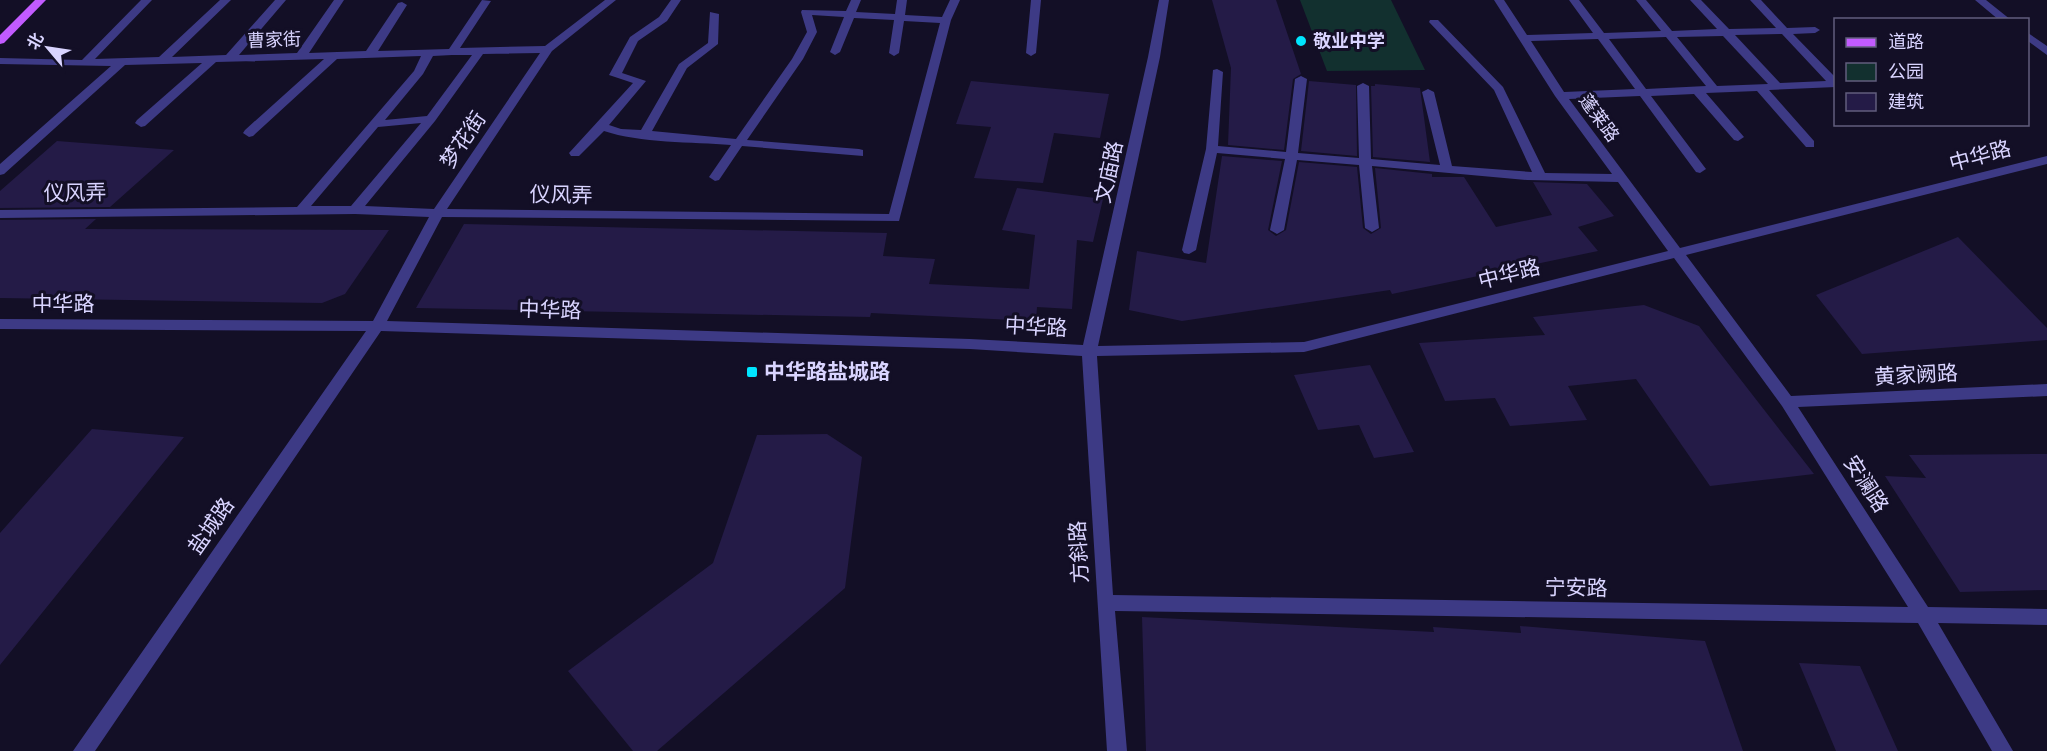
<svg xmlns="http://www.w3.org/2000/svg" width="2047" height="751" font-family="'Space Grotesk','Noto Sans SC',sans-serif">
  <rect width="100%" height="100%" fill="#130f26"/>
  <!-- green -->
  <path fill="#12302f" d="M 1300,0 L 1391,0 L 1425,70 L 1327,71 Z"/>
  <!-- building -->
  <path fill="#241b47" d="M 1212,0 L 1276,0 L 1301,74 L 1293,79 L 1284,150 L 1228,145 L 1231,68 Z
    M 971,81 L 1109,94 L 1100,138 L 1054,133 L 1043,183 L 974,178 L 991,127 L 956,124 Z
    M 1309,81 L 1356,85 L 1357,156 L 1301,151 Z
    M 1375,84 L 1420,88 L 1430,162 L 1373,157 L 1371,86 L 1375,86 Z
    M 57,141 L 174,150 L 110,207 L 0,208 L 0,191 Z
    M 1222,156 L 1282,161 L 1268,230 L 1276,236 L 1286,230 L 1299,162 L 1357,167 L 1363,228 L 1371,234 L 1381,228 L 1375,168 L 1432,174 L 1432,177 L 1464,177 L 1496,227 L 1552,215 L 1533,182 L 1587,184 L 1614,216 L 1578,227 L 1598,251 L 1392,294 L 1390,290 L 1182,321 L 1129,310 L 1137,251 L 1206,263 Z
    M 1017,188 L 1103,199 L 1093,242 L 1077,240 L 1072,309 L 1037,307 L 1036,321 L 871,313 L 870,317 L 416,308 L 464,224 L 887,233 L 883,256 L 935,259 L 929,284 L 1029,289 L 1035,235 L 1002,230 Z
    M 96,219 L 85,229 L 389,230 L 345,294 L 322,303 L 0,298 L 0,220 Z
    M 1958,237 L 2047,328 L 2047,340 L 1862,354 L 1816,295 Z
    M 1644,305 L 1699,326 L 1814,474 L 1710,486 L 1636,379 L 1568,386 L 1587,420 L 1510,426 L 1495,398 L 1445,401 L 1419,343 L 1545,335 L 1533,317 Z
    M 1370,365 L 1414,452 L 1374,458 L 1359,425 L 1318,430 L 1294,375 Z
    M 92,429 L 184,437 L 0,665 L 0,533 Z
    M 827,434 L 862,457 L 845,588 L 657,751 L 633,751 L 568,671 L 713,563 L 757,435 Z
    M 2047,454 L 2047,590 L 1960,592 L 1885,476 L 1926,478 L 1909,455 Z
    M 1142,617 L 1434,632 L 1433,627 L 1521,633 L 1520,626 L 1705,641 L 1743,751 L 1146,751 Z
    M 1799,663 L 1860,666 L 1898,751 L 1836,751 Z"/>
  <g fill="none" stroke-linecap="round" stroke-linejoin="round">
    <!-- minor -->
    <path fill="#3d3a85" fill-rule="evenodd" d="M 141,0 L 152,0 L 95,59 L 159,57 L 220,0 L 231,0 L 172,57 L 226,55 L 275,0 L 286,0 L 239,55 L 297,53 L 334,0 L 344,0 L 309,53 L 366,51 L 398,3 L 402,2 L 407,5 L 378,51 L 449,49 L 482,0 L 491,1 L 460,48 L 545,46 L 605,0 L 616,0 L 552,51 L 447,209 L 889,214 L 940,23 L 904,21 L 899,53 L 894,56 L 889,53 L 894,20 L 854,18 L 840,52 L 835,55 L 830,52 L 844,17 L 812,15 L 817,32 L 803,59 L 747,140 L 859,149 L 863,150 L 863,156 L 742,146 L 719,180 L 715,181 L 709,177 L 731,145 C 693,142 639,143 604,131 L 579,156 L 571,156 L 569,153 L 633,83 L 609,75 L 630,37 L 659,17 L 671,0 L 681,0 L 667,21 L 638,41 L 622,73 L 646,81 L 609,125 L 621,129 L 641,130 L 679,64 L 708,43 L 710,12 L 719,14 L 718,44 L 687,68 L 652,131 L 736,139 L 792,59 L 807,32 L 801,12 L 802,10 L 846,11 L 851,0 L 861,0 L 856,12 L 895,14 L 897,0 L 907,0 L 905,15 L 942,17 L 950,0 L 960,0 L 951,20 L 899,221 L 442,217 L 387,321 L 970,339 L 1083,345 L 1148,57 L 1159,0 L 1169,0 L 1160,57 L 1098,346 L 1304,342 L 1668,251 L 1618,182 L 1527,180 L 1372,166 L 1379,228 L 1372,232 L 1365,228 L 1359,165 L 1297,160 L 1284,230 L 1277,234 L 1270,230 L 1285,159 L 1217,153 L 1196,250 L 1189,254 L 1184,253 L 1182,250 L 1206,149 L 1213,70 L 1217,69 L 1223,72 L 1218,146 L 1286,152 L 1295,79 L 1301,76 L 1307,79 L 1298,153 L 1359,158 L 1357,86 L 1363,83 L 1369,86 L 1371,159 L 1440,165 L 1422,92 L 1428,89 L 1434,92 L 1452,166 L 1532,172 L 1494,90 L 1429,22 L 1430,20 L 1438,20 L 1503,87 L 1545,173 L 1612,174 L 1555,96 L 1494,0 L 1504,0 L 1527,35 L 1593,33 L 1569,0 L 1579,0 L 1604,33 L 1661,31 L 1636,0 L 1646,0 L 1672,31 L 1717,29 L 1690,0 L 1701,0 L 1729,29 L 1776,28 L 1750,0 L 1761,0 L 1787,28 L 1815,27 L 1820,30 L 1815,33 L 1793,34 L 1836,78 L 1836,87 L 1769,90 L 1814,141 L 1814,147 L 1806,147 L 1757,91 L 1706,93 L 1744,137 L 1738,141 L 1734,140 L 1694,94 L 1651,96 L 1706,169 L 1700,173 L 1696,172 L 1640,96 L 1569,99 L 1680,248 L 2047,156 L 2047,164 L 1686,255 L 1791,396 L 2047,384 L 2047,396 L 1798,407 L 1928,607 L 2047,609 L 2047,625 L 1938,623 L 2013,751 L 1992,751 L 1918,623 L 1115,611 L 1127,751 L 1107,751 L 1082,356 L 970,349 L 381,331 L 95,751 L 73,751 L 366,331 L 0,329 L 0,319 L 373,321 L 429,217 L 355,214 L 0,218 L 0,210 L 297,207 L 414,71 L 421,56 L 337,59 L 253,136 L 249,137 L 243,133 L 245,130 L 324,59 L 216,62 L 145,126 L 141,127 L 135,123 L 137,120 L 202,63 L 125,65 L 4,174 L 0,175 L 0,164 L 111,66 L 0,64 L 0,58 L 82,60 ZM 1782,34 L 1826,81 L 1780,83 L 1735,35 ZM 1723,36 L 1768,84 L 1717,86 L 1677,37 ZM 1666,37 L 1706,86 L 1646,89 L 1609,39 ZM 1598,39 L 1635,89 L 1564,92 L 1531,41 ZM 540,53 L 434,209 L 365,206 L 435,121 L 483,54 ZM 452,55 L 472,55 L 427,116 L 385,120 L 423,74 L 433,56 ZM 421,123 L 351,206 L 311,206 L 378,127 ZM 1674,258 L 1782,406 L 1908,607 L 1113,595 L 1097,356 L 1304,352 Z
      M 1031,0 L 1041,0 L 1036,53 L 1031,56 L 1026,53 Z
      M 1975,0 L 1986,0 L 2011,20 L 1999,20 Z
      M 2028,33 L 2047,46 L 2047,55 L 2028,41 Z"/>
    <!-- major -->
    <path fill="#c25bff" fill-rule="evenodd" d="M 35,0 L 46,0 L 4,43 L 0,44 L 0,35 Z"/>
  </g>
  <!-- markers -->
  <g fill="#00e5ff" stroke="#130f26" stroke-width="2">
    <circle cx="1301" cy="41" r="6"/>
    <rect x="746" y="366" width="12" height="12" rx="3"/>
  </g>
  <g text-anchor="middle" stroke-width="6" stroke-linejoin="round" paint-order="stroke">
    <!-- far-street labels -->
    <g font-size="18" fill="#d9d4ff" stroke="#130f26">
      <text transform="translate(274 40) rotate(-2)" y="6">曹家街</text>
      <text transform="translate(1599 118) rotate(54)" y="6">蓬莱路</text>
    </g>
    <!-- far-poi labels -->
    <g font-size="18" font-weight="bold" fill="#d9d4ff" stroke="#130f26" text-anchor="start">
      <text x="1313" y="47">敬业中学</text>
    </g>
    <!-- street labels -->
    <g font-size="21" fill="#d9d4ff" stroke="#130f26">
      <text transform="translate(463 140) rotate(-56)" y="7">梦花街</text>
      <text transform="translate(1980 156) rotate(-15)" y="7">中华路</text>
      <text transform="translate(1109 172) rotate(-78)" y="7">文庙路</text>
      <text transform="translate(75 193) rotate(-1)" y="7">仪风弄</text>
      <text transform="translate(561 195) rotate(1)" y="7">仪风弄</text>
      <text transform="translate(1509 274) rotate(-14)" y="7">中华路</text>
      <text x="63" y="311">中华路</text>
      <text transform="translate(550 310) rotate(2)" y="7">中华路</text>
      <text transform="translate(1036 327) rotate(3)" y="7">中华路</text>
      <text transform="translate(1916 375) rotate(-3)" y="7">黄家阙路</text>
      <text transform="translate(1866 484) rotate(57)" y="7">安澜路</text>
      <text transform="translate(211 526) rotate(-55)" y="7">盐城路</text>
      <text transform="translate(1079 552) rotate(-93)" y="7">方斜路</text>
      <text transform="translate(1576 588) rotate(1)" y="7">宁安路</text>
    </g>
    <!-- poi labels -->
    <g font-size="21" font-weight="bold" fill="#d9d4ff" stroke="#130f26" text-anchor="start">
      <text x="764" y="379">中华路盐城路</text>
    </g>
  </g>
  <!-- legend -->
  <rect x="1834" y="18" width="195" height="108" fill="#130f26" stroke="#625e7d" stroke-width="1.5"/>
  <rect x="1846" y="38" width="30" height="9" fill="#c25bff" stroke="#625e7d" stroke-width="1.5"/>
  <text x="1888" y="48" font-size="18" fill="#d9d4ff">道路</text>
  <rect x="1846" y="63" width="30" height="18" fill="#12302f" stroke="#625e7d" stroke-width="1.5"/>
  <text x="1888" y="78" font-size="18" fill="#d9d4ff">公园</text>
  <rect x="1846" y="93" width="30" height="18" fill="#241b47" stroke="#625e7d" stroke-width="1.5"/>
  <text x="1888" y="108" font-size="18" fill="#d9d4ff">建筑</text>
  <!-- north arrow -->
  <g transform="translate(48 48) rotate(299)" stroke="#130f26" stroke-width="4.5" paint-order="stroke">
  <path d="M0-4.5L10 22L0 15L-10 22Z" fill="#d9d4ff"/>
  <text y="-9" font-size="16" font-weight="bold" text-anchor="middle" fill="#d9d4ff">北</text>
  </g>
</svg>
